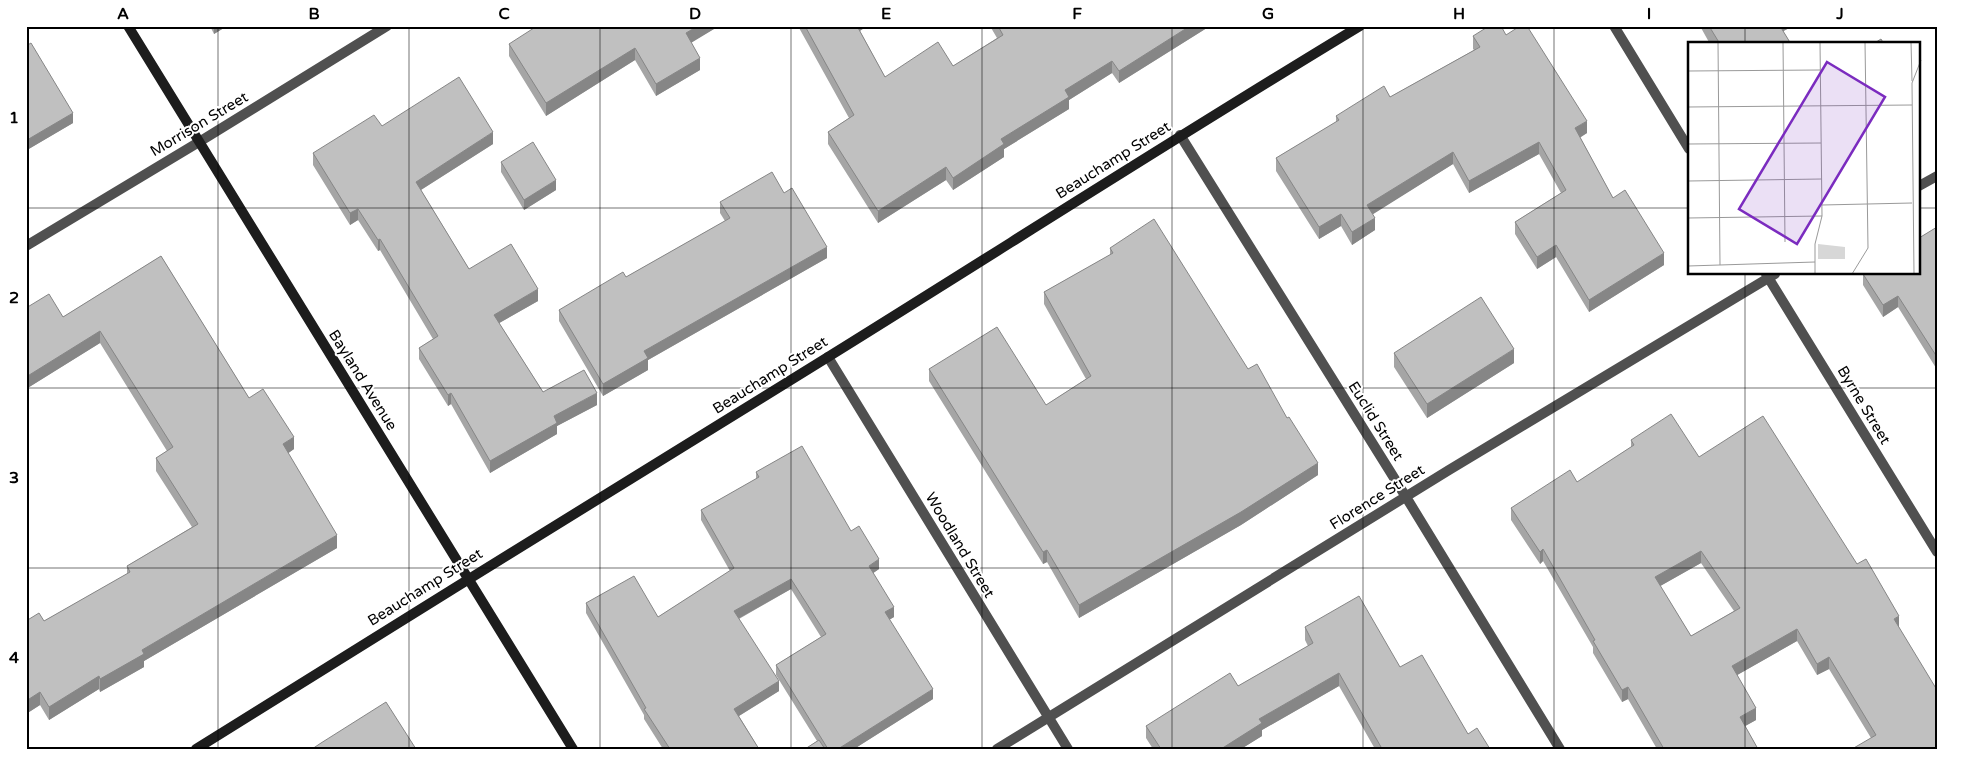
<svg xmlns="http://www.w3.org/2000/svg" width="1963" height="775" font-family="'Varela Round',sans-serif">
  <rect width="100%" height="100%" fill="#fff"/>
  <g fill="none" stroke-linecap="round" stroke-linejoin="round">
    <!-- street -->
    <path stroke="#505050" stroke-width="10" d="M 1614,26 L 1689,149
      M 1180,135 L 1406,497 L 1560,749
      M 1919,186 L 1937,176
      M 26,246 L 199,142 L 387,26
      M 1766,274 L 1937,552
      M 828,357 L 1068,749
      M 997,749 L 1449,470 L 1775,274"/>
    <!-- secondary -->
    <path stroke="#1d1d1d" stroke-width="10" d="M 128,26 L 573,749
      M 196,749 C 406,617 617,488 828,357 C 1005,247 1181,134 1360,26"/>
  </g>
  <!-- wall -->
  <path fill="#a5a5a5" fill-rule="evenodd" d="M 210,26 L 227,26 L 214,34 Z
    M 719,26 L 691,42 L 700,70 L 656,96 L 635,60 L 546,116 L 509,56 L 509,44 Z
    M 798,26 L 867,26 L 860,31 L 885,77 L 953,66 L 997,38 L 990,26 L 1210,26 L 1119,83 L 1112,73 L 1069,100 L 1069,109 L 1004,149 L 1004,157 L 953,190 L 946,180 L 878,223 L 828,144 L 828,132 L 849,118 Z
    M 1700,26 L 1793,26 L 1783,31 L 1791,44 L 1710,44 Z
    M 1506,35 L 1587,133 L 1580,137 L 1613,198 L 1664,265 L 1589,312 L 1556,257 L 1537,269 L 1515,234 L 1515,222 L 1561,193 L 1539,154 L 1469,193 L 1453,164 L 1372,214 L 1375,230 L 1352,245 L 1341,226 L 1319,239 L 1276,171 L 1276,158 L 1336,122 L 1336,116 L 1390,97 L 1474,50 L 1473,49 L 1473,36 Z
    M 26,46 L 73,123 L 27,150 L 26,148 Z
    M 382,126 L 493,144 L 421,190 L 469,269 L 538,301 L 499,323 L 543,392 L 597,405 L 557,426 L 557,434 L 490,473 L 451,404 L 448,406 L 419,359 L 419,348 L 433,339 L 380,250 L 378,251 L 358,220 L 350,225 L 313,165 L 313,153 Z
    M 501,162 L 556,190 L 524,210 L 501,172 Z
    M 784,193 L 827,258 L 648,360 L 648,370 L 603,396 L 559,321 L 559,310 L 626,277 L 725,221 L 720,213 L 720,202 Z
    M 1937,227 L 1937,376 L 1936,368 L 1898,307 L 1883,317 L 1863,285 L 1863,274 Z
    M 1110,248 L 1248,369 L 1318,475 L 1241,525 L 1079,618 L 1047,562 L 1043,564 L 929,381 L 929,369 L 1046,405 L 1086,379 L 1044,304 L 1044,292 L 1110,255 Z
    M 161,256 L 249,398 L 294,449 L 288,453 L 337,548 L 144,661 L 144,667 L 100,692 L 99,689 L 49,720 L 40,705 L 26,714 L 44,621 L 127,574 L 127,566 L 192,527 L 156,471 L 156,458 L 167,451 L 100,343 L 26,389 L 26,308 L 63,317 Z
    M 1394,353 L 1514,363 L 1427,418 L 1394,367 Z
    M 1631,440 L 1699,457 L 1857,564 L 1899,627 L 1937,749 L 1871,738 L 1829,669 L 1817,675 L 1797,641 L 1737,675 L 1756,720 L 1745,726 L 1758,749 L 1657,749 L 1628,699 L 1622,702 L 1593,653 L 1593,647 L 1543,561 L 1540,564 L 1511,520 L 1511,508 L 1577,482 L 1631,447 ZM 1701,563 L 1734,611 L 1691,636 L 1660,586 Z
    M 756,472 L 851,531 L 879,569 L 873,573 L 894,617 L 889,620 L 933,699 L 854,749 L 805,749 L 817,741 L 776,675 L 776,665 L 821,637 L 791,589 L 739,619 L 779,691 L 739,716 L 759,749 L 663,749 L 644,719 L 644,715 L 586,613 L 586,603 L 658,617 L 730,571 L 701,520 L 701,510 L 756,479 Z
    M 1305,627 L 1400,667 L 1468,734 L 1490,749 L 1375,749 L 1339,686 L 1262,730 L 1262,736 L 1241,749 L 1153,749 L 1146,738 L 1146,726 L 1238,686 L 1308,646 L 1305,640 Z"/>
  <!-- shaded-wall -->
  <path fill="#868686" d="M 214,26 L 227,26 L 214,34 Z
    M 698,26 L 719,26 L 686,46 L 686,33 Z
    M 855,26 L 867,26 L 855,34 Z
    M 1190,26 L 1210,26 L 1119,83 L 1119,71 Z
    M 1776,26 L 1793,26 L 1776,35 Z
    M 635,48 L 635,60 L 546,116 L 546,103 Z
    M 700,58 L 700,70 L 656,96 L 656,84 Z
    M 1112,61 L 1112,73 L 1069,100 L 1069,109 L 1004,149 L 1004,157 L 953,190 L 953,178 L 1001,139 L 1065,90 Z
    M 73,113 L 73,123 L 27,150 L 27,140 Z
    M 1587,121 L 1587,133 L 1575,141 L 1575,128 Z
    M 493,132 L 493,144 L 416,193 L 416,182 Z
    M 1539,142 L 1539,154 L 1469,193 L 1469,181 Z
    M 1453,152 L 1453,164 L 1367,218 L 1367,205 Z
    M 946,167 L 946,180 L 878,223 L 878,211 Z
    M 556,180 L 556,190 L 524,210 L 524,200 Z
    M 358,209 L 358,220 L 350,225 L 350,213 Z
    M 1341,214 L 1341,226 L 1319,239 L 1319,227 Z
    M 1375,218 L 1375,230 L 1352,245 L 1352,232 Z
    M 380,239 L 380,250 L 378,251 L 378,240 Z
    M 1556,245 L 1556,257 L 1537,269 L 1537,257 Z
    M 827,247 L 827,258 L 648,360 L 648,370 L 603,396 L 603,384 L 644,351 Z
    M 1664,253 L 1664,265 L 1589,312 L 1589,300 Z
    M 538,289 L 538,301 L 494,326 L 494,315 Z
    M 1898,296 L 1898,307 L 1883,317 L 1883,305 Z
    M 100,331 L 100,343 L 26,389 L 26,377 Z
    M 1514,349 L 1514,363 L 1427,418 L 1427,404 Z
    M 451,393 L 451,404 L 448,406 L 448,395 Z
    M 597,393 L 597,405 L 557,426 L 557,434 L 490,473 L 490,461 L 554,416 Z
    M 294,437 L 294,449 L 283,457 L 283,444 Z
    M 1318,463 L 1318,475 L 1241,525 L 1079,618 L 1079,605 Z
    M 337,535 L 337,548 L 144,661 L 144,667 L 100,692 L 100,679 L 142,650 Z
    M 1543,549 L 1543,561 L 1540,564 L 1540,552 Z
    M 1047,550 L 1047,562 L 1043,564 L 1043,552 Z
    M 1701,551 L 1701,563 L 1655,589 L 1655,577 Z
    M 879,559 L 879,569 L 869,576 L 869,566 Z
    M 791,579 L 791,589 L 734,621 L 734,611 Z
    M 894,607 L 894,617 L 885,622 L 885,612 Z
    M 1899,616 L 1899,628 L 1894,619 Z
    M 1797,629 L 1797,641 L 1732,678 L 1732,666 Z
    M 1829,657 L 1829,669 L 1817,675 L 1817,664 Z
    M 1339,673 L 1339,686 L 1262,730 L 1262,736 L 1241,749 L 1221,749 L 1259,719 Z
    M 99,676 L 99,689 L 49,720 L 49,707 Z
    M 779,681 L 779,691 L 734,719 L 734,709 Z
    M 1628,687 L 1628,699 L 1622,702 L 1622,690 Z
    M 933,689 L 933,699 L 854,749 L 838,749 Z
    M 40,692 L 40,705 L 26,714 L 26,701 Z
    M 1756,708 L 1756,720 L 1740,729 L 1740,717 Z"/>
  <!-- building -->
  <path fill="#c0c0c0" stroke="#868686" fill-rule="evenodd" d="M 537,26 L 698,26 L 686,33 L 700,58 L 656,84 L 635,48 L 546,103 L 509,44 Z
    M 805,26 L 857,26 L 885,77 L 938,42 L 953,66 L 1003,35 L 998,26 L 1190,26 L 1119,71 L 1112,61 L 1065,90 L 1069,97 L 1001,139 L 1004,144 L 953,178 L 946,167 L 878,211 L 828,132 L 854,115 Z
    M 1489,26 L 1501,26 L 1506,35 L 1520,26 L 1527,26 L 1587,121 L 1575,128 L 1613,198 L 1625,190 L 1664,253 L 1589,300 L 1556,245 L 1537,257 L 1515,222 L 1566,190 L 1539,142 L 1469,181 L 1453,152 L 1367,205 L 1375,218 L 1352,232 L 1341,214 L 1319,227 L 1276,158 L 1339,120 L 1336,116 L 1384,86 L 1390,97 L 1480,47 L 1473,36 Z
    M 1709,26 L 1780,26 L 1791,44 L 1720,44 Z
    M 1881,39 L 1884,44 L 1873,44 Z
    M 31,43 L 73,113 L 27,140 L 26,138 L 26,46 Z
    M 459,77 L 493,132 L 416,182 L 469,269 L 511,244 L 538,289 L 494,315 L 543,392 L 584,370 L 597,393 L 554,416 L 557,423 L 490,461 L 451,393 L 448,395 L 419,348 L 438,336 L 380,239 L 378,240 L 358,209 L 350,213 L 313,153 L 374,115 L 382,126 Z
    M 533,142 L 556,180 L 524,200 L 501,162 Z
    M 772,172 L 784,193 L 792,188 L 827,247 L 644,351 L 648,358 L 603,384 L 559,310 L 623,272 L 626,277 L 730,218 L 720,202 Z
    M 1154,219 L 1248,369 L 1257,364 L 1287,418 L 1289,417 L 1318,463 L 1241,512 L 1079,605 L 1047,550 L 1043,552 L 929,369 L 997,327 L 1046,405 L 1091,376 L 1044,292 L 1113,253 L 1110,248 Z
    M 1937,227 L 1937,357 L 1898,296 L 1883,305 L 1863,274 L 1919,274 L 1919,238 Z
    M 161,256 L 249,398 L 263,389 L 294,437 L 283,444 L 337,535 L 142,650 L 144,654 L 100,679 L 99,676 L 49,707 L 40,692 L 26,701 L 26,621 L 39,613 L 44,621 L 130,572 L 127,566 L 198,524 L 156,458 L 173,447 L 100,331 L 26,377 L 26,308 L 49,294 L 63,317 Z
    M 1481,297 L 1514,349 L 1427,404 L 1394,353 Z
    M 1671,414 L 1699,457 L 1763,416 L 1857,564 L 1866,559 L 1899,616 L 1894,619 L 1937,690 L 1937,749 L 1852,749 L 1876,735 L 1829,657 L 1817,664 L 1797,629 L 1732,666 L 1756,708 L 1740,717 L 1758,749 L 1664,749 L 1628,687 L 1622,690 L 1593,641 L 1595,640 L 1543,549 L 1540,552 L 1511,508 L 1570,470 L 1577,482 L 1634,445 L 1631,440 ZM 1701,551 L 1740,608 L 1691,636 L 1655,577 Z
    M 802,446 L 851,531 L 859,526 L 879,559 L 869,566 L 894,607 L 885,612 L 933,689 L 838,749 L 828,749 L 776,665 L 826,634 L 791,579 L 734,611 L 779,681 L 734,709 L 759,749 L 670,749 L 644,709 L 646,708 L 586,603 L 634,576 L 658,617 L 734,568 L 701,510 L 759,477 L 756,472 Z
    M 1359,596 L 1400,667 L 1422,655 L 1468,734 L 1477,728 L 1490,749 L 1377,749 L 1381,747 L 1339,673 L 1259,719 L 1262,723 L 1221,749 L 1161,749 L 1146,726 L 1230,673 L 1238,686 L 1313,643 L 1305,627 Z
    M 386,702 L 416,749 L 312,749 L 321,743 Z
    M 819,740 L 825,749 L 805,749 Z"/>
  <!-- grid -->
  <path fill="none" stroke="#000" stroke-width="1" stroke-opacity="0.55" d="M 218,26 L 218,749M 409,26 L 409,749M 600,26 L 600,749M 791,26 L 791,749M 982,26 L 982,749M 1172,26 L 1172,749M 1363,26 L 1363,749M 1554,26 L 1554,749M 1745,26 L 1745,44M 26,208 L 1689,208M 1919,208 L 1937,208M 1745,274 L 1745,749M 26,388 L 1937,388M 26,568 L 1937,568"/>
  <g text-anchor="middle" stroke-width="4" stroke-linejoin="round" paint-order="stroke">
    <!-- street labels -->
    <g font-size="15" fill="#000" stroke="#fff">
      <text transform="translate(199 124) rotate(-31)" y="5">Morrison Street</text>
      <text transform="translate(1113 160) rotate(-32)" y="5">Beauchamp Street</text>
      <text transform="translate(770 375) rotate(-32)" y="5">Beauchamp Street</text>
      <text transform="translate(363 380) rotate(58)" y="5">Bayland Avenue</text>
      <text transform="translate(1864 405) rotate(59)" y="5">Byrne Street</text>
      <text transform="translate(1376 421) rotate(58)" y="5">Euclid Street</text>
      <text transform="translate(1377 497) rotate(-32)" y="5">Florence Street</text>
      <text transform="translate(960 545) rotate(59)" y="5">Woodland Street</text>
      <text transform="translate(425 587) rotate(-32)" y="5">Beauchamp Street</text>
    </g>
  </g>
  <!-- overview -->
  <g transform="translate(1688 42)">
    <rect width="232" height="232" fill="#fff"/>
    <path d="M 130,202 L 157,205 L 157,217 L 130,217 Z" fill="#d7d7d7"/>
    <path fill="none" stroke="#999" stroke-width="1" d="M 30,0 L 32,223M 95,0 L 97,200M 223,0 L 224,39M 0,29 L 132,28M 0,65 L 224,63M 0,102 L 133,101M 0,139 L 134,137M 134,163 L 224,161M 0,176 L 134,174M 0,224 L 127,220M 127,232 L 127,202 L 134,174 L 132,0M 164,232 L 180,206 L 177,0M 226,232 L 224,41 L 233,18"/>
    <path fill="#7b2cbf" fill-opacity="0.15" stroke="#7b2cbf" stroke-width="2.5" d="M 139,20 L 197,55 L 109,202 L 51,167 Z"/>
    <rect width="232" height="232" fill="none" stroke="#000" stroke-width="2.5"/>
  </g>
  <!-- border -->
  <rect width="1963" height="775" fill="none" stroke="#ffffff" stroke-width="55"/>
  <rect x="28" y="28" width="1908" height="720" fill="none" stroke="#000" stroke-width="2"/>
  <g font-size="16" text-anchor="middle" font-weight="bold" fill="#000">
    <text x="123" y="19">A</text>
    <text x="314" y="19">B</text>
    <text x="504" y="19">C</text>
    <text x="695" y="19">D</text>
    <text x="886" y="19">E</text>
    <text x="1077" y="19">F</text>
    <text x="1268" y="19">G</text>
    <text x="1459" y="19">H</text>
    <text x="1649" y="19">I</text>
    <text x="1840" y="19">J</text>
    <text x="14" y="123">1</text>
    <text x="14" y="303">2</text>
    <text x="14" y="483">3</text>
    <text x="14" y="663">4</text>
  </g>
</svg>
